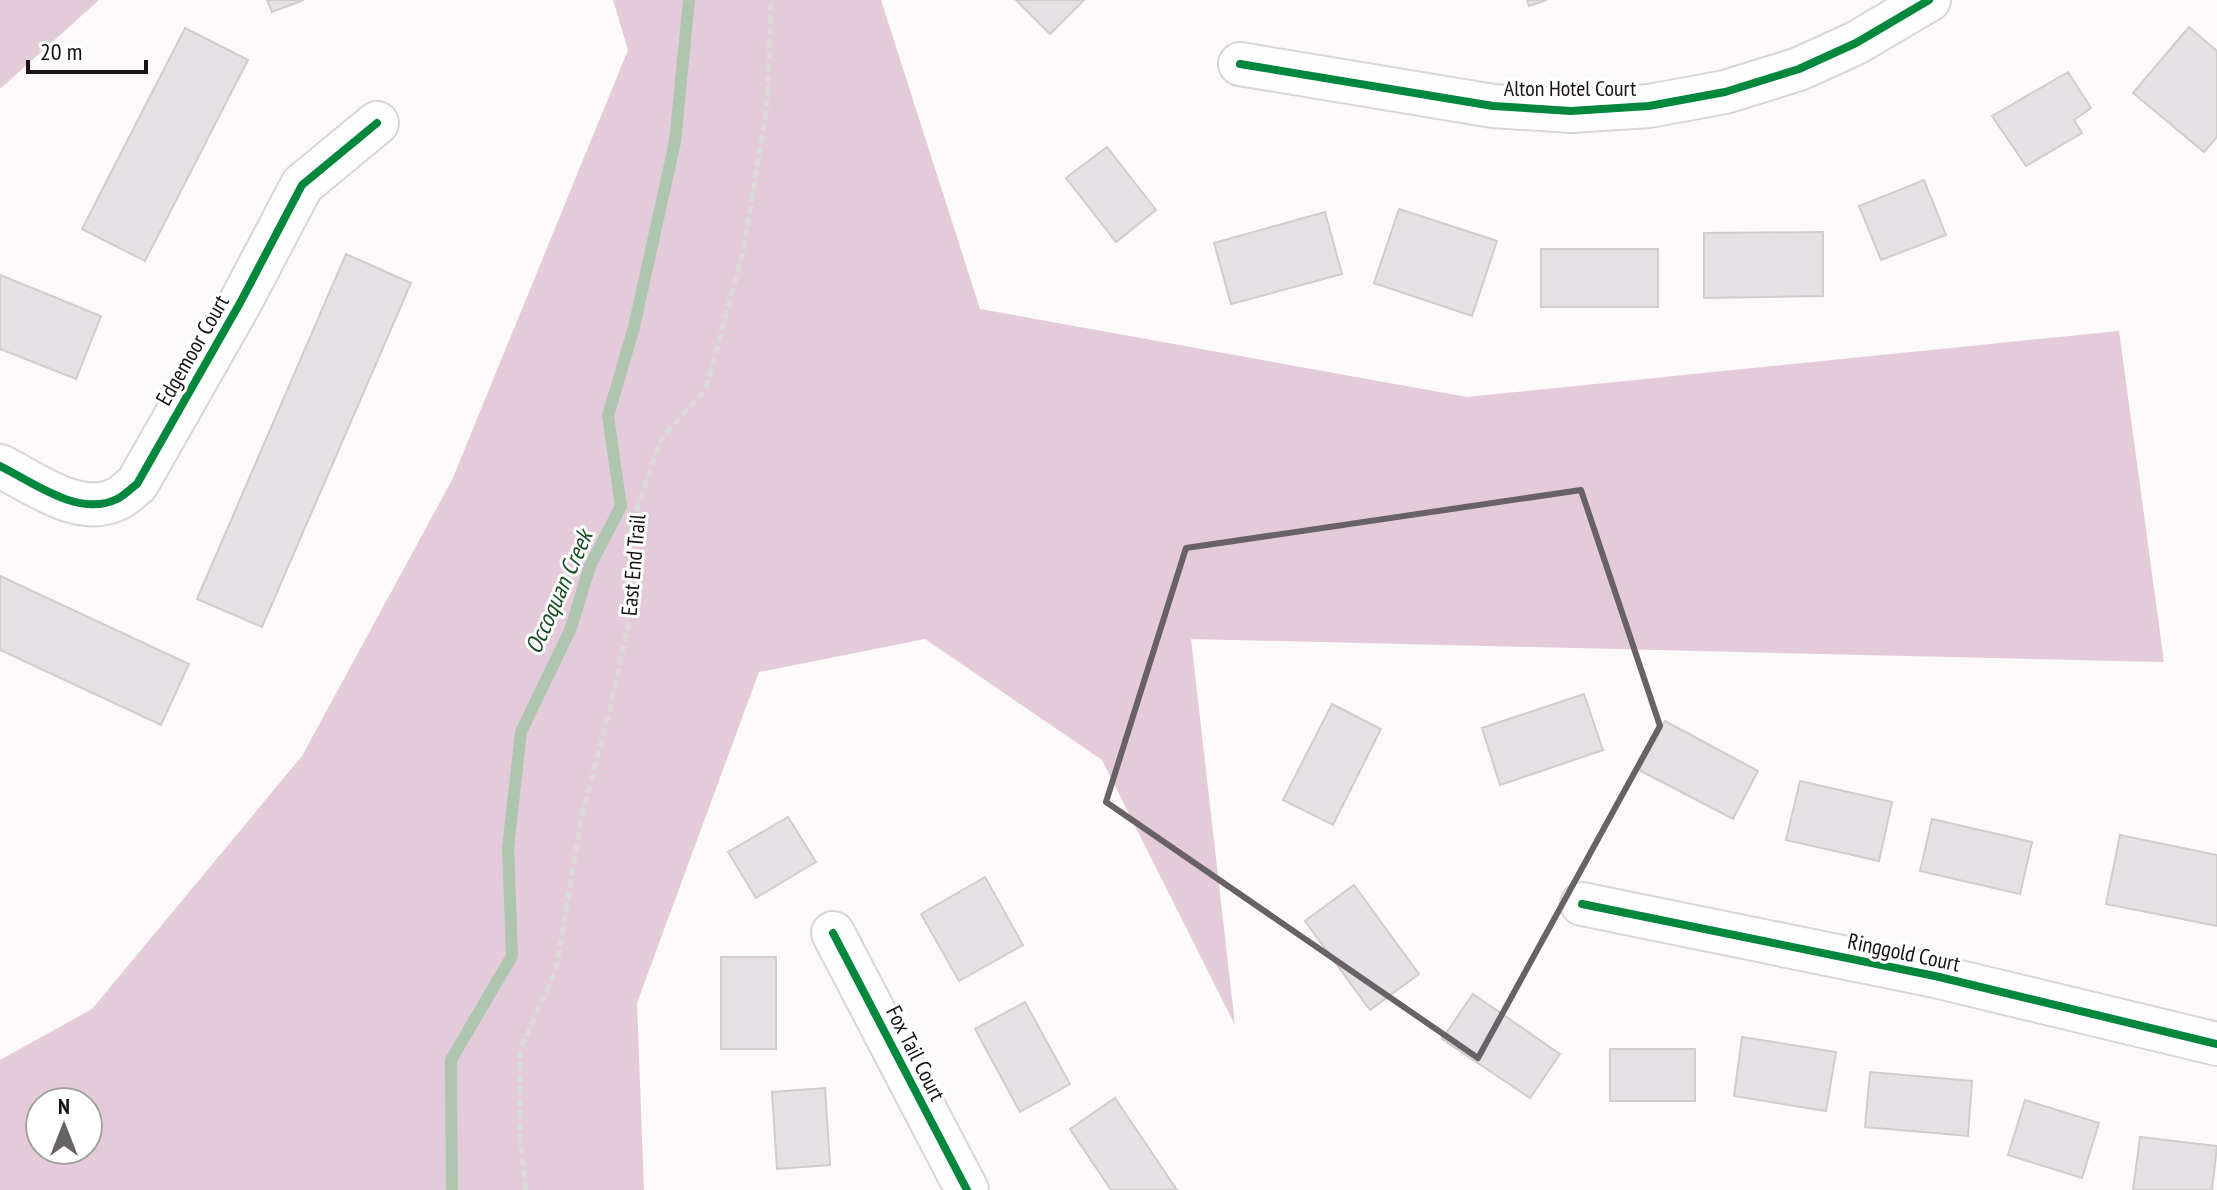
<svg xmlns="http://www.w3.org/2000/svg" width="2217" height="1190" font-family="'PT Sans Narrow',sans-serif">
  <rect width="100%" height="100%" fill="#fcf9fb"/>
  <!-- forest -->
  <path fill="#e4cbd9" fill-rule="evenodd" d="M 0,0 L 99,0 L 0,89 Z
    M 613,0 L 881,0 L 980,309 L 1467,397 L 2119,331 L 2164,662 L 1191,639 L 1235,1025 L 1102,760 L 925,639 L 759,672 L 637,1003 L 644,1190 L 0,1190 L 0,1060 L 92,1009 L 302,756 L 452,480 L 628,50 ZM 88,1102 L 88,1150 L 40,1150 L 40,1102 Z"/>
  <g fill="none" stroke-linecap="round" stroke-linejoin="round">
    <!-- stream -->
    <path stroke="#aec6b0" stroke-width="12" d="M 452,1190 L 451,1060 L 512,956 L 508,848 L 521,732 L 571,628 L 590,566 L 621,506 L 608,416 L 634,327 L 675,142 L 689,0"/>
  </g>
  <!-- building -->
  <path fill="#e5e0e3" stroke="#d1cbce" stroke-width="2" d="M 267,0 L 304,0 L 272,12 Z
    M 1016,0 L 1084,0 L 1050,34 Z
    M 1527,0 L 1547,0 L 1529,6 Z
    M 2189,27 L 2217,51 L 2217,137 L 2204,152 L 2133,93 Z
    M 185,28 L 248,60 L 145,261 L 82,229 Z
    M 2068,72 L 2091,108 L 2074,120 L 2082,133 L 2026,166 L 1992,116 Z
    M 1107,147 L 1156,210 L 1116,242 L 1066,178 Z
    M 1924,180 L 1946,235 L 1881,260 L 1859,206 Z
    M 1399,209 L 1497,241 L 1472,316 L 1374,283 Z
    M 1325,212 L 1342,274 L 1231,304 L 1214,243 Z
    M 1823,232 L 1823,296 L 1704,298 L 1704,233 Z
    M 1541,249 L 1658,249 L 1658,307 L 1541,307 Z
    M 346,254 L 411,283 L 262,627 L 197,599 Z
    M 0,275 L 101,316 L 76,379 L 0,349 Z
    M 0,576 L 189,664 L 161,725 L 0,650 Z
    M 1584,694 L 1603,750 L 1500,785 L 1482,728 Z
    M 1332,704 L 1381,729 L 1333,825 L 1283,800 Z
    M 1665,721 L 1758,771 L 1733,819 L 1639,770 Z
    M 1800,781 L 1892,802 L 1879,861 L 1786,840 Z
    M 788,817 L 816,862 L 756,898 L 728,852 Z
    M 1932,819 L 2032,842 L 2020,894 L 1920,871 Z
    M 2120,835 L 2217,855 L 2217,926 L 2106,904 Z
    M 985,877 L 1023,945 L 959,981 L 921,914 Z
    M 1354,885 L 1419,974 L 1370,1010 L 1305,921 Z
    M 721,957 L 776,957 L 776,1049 L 721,1049 Z
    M 1473,994 L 1560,1054 L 1530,1098 L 1442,1039 Z
    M 1025,1002 L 1070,1084 L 1020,1112 L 975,1029 Z
    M 1742,1037 L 1836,1052 L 1826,1111 L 1734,1096 Z
    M 1610,1049 L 1695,1049 L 1695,1101 L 1610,1101 Z
    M 1870,1072 L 1972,1081 L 1968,1136 L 1865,1127 Z
    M 825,1088 L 830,1165 L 777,1169 L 772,1092 Z
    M 1115,1098 L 1177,1190 L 1111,1190 L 1070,1129 Z
    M 2025,1100 L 2099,1123 L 2082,1178 L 2008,1155 Z
    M 2140,1137 L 2217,1146 L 2212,1190 L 2133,1190 Z"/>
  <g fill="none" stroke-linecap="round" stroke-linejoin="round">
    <!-- minor casing -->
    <g stroke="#d9d4d7" stroke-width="46">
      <path id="minor" d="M 1240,64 L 1493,106 L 1571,111 L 1649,106 L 1725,92 L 1799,69 L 1856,43 L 1929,0
        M 0,466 C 33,482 79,518 117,499 C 124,496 130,489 137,484 L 240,303 L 302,185 L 377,123
        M 1582,904 L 1935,976 L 2217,1044
        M 833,933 L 967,1190"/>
    </g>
    <!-- path -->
    <path stroke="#dbdadb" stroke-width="5" stroke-dasharray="8 4" stroke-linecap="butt" d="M 526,1190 L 520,1138 L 520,1050 L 556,970 L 581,819 L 609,713 L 634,598 L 634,518 L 661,439 L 706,389 L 744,248 L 767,105 L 771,0"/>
    <!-- minor -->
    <use href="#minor" stroke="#fffefe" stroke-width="42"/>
    <!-- cycleway casing -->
    <g stroke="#fff" stroke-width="13">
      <path id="cycleway" d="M 1240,64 L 1493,106 L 1571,111 L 1649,106 L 1725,92 L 1799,69 L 1856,43 L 1929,0
        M 0,466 C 33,482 79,518 117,499 C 124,496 130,489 137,484 L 240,303 L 302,185 L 377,123
        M 1582,904 L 1935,976 L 2217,1044
        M 833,933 L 967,1190"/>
    </g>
    <!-- cycleway -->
    <use href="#cycleway" stroke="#00873e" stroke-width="8"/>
  </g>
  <!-- marked area -->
  <path fill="none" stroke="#686266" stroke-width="6" stroke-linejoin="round" d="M 1581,490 L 1660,726 L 1478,1058 L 1106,802 L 1186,548 Z"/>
  <g text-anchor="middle" stroke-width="6" stroke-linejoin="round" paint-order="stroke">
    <!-- street labels -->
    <g font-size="22" fill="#181115" stroke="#fff">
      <text x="1570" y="96">Alton Hotel Court</text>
      <text transform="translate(192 350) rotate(-60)" y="8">Edgemoor Court</text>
      <text transform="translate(633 565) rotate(-85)" y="8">East End Trail</text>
      <text transform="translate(1904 952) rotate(12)" y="8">Ringgold Court</text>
      <text transform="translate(916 1053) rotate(63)" y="8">Fox Tail Court</text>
    </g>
    <!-- water labels -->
    <g font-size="24" font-style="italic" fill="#184d23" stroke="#fff">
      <text transform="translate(559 592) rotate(-66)" y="8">Occoquan Creek</text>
    </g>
  </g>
  <!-- north arrow -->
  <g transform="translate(64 1126)"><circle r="38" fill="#ffffff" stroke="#a3a0a1" stroke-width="2"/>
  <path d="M0-6L14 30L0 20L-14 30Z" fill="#686266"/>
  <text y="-12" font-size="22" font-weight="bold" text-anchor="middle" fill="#181115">N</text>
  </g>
  <!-- scale -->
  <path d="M28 60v12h118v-12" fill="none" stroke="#181115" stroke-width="4"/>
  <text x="40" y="60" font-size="24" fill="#181115" stroke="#ffffff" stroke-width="6" paint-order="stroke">20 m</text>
</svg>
